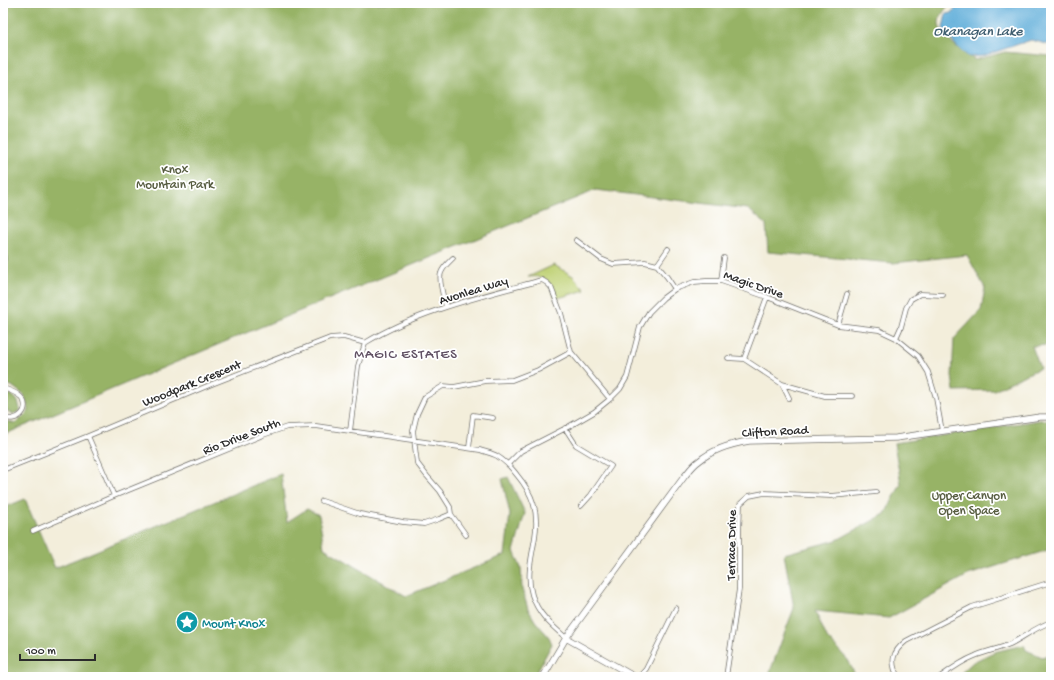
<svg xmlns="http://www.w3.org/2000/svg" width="1054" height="680" font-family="'Gochi Hand',sans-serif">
  <rect width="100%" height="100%" fill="#fff"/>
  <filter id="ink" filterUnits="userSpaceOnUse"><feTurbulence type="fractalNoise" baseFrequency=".025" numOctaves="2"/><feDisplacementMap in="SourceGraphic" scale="8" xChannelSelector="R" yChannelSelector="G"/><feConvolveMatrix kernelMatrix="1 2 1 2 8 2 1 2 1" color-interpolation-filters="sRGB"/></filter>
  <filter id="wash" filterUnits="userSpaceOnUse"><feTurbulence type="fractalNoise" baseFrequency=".012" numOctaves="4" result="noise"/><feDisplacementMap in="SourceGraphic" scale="16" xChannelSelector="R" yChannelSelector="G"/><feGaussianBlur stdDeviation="0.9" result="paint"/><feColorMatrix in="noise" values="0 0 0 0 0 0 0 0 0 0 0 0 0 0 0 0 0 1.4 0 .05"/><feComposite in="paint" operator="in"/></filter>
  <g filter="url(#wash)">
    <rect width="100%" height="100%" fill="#f3eedb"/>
    <!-- green -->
    <path fill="#bfd174" stroke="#757e50" d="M 554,265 L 573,276 L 585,290 L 555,299 C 550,282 548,275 528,277 Z"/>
    <!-- forest -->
    <path fill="#97b366" stroke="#616f48" d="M 3,3 L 858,3 L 862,4 L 863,3 L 950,3 C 946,9 940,15 939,22 C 938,37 965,52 975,60 L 1005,52 L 1051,56 L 1051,345 L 1032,346 L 1040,368 L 994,390 L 954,391 L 952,376 L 954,339 L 981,310 L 985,288 L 967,255 L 893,263 L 768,252 L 766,224 L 748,209 L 596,190 L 241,335 L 3,435 L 3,419 L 15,424 L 29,411 L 24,395 L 12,386 L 3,383 L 3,269 L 8,262 L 3,243 Z
      M 3,391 C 14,396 19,398 20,411 L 13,414 L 3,409 Z
      M 1040,420 L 1051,420 L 1051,549 L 968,575 L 889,618 L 815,611 L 827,638 L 848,660 L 856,677 L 768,677 L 794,608 L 784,554 L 837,540 L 885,514 L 901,484 L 894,443 Z
      M 281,474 L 287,522 L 307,509 L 319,515 L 324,548 L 406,596 L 505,555 L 510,514 L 502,479 L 508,477 L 525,513 L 514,551 L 521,568 L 522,589 L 528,609 L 535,621 L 549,637 L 552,644 L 534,677 L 3,677 L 3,508 L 25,499 L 55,568 Z
      M 1024,645 L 1026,650 L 1042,657 L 1051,654 L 1051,677 L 957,677 L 973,662 L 994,652 Z"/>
    <!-- water -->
    <path fill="#5fadd9" stroke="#456c82" d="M 950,3 L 1051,3 L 1051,45 L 1031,40 L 983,56 L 969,57 C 959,50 950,39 943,28 L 946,14 L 952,13 L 955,9 Z"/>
  </g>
  <g filter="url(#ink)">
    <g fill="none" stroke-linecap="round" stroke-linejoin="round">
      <!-- street casing -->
      <g stroke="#716f69" stroke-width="5.5">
        <path id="street" d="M 576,240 L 601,259 L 613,264 L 645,262 L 657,265 L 667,277 L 675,289
          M 3,252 L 4,258 L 3,263
          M 657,265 L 668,249
          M 721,281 L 724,258
          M 767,297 L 744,359 L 782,384 L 825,396 L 852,396
          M 446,307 C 444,298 438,281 441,273 C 443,267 449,262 453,258
          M 838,325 L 847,294
          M 896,338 L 901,327 L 906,308 L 911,299 L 920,294 L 943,295
          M 728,358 L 744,359
          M 782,384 L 789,398
          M 3,388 C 9,390 16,392 21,397 C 32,409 17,424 3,417
          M 565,428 L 576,445 L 611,466 L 591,495 L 581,506
          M 350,431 L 358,366 L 365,343 C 417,311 483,296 542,280 L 547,283 L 551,287 L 561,313 L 571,352 L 610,399
          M 469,448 L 473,415 L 493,418
          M 508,464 L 521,451 L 568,427 L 594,412 L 610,399 L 620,389 L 627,377 L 640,327 L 649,312 L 663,298 L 675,289 L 694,282 L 706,281 L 721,281 L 767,297 L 838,325 L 879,330 L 896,338 L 918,356 L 928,372 L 936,398 L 942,431
          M 3,470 L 88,436
          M 114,496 L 88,436 L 212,384 L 330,338 L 344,337 L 365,343
          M 322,501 L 360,514 L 403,522 L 424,524 L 439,519 L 451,514
          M 33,531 L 114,496 L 263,435 L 287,427 L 316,426 L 480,450 C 485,452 492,453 497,456 C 505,461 511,467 517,475 C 533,494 539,512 535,537 C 532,557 526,575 532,595 C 538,614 551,625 566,638
          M 466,535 L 451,514 L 450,507 L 440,491 L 427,476 L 417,463 L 413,431 L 417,414 L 425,397 L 443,386 L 454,387 L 485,381 L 512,380 L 538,370 L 571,352
          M 639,677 L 646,669 L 676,608
          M 726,677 L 739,589 L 739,534 L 740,504 L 749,496 L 764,493 L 831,496 L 876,492
          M 898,677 C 890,662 892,652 906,641 L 972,607 L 1051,582
          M 940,677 C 951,669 962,661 975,656 C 986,651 999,649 1010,644 C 1024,637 1036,627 1051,622"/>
      </g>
      <!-- secondary casing -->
      <g stroke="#716f69" stroke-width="7">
        <path id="secondary" d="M 566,638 L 635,677
          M 543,677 L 566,638 L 684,477 C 689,471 693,465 699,461 C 713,449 731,444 749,441 L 896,438 L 1040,417 L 1051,417"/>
      </g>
      <!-- street -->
      <use href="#street" stroke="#fff" stroke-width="4"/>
      <!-- secondary -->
      <use href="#secondary" stroke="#fff" stroke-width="5.5"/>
    </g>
  </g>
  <!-- icons -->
  <defs>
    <g id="sight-disc" transform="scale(1.15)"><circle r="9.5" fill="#0f9aa8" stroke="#fff"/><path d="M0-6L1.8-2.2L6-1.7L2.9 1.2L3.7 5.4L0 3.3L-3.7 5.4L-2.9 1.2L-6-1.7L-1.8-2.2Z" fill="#fff"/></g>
  </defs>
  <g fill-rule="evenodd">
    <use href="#sight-disc" x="187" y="622"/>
  </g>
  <g text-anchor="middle" stroke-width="3.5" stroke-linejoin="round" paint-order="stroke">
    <!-- park labels -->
    <g font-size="13" fill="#575d41" stroke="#fff">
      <text x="175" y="173">Knox<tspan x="175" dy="15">Mountain Park</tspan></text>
      <text x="969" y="499">Upper Canyon<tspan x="969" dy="15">Open Space</tspan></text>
    </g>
    <!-- street labels -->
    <g font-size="13" fill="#2b2b2b" stroke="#fff">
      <text transform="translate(754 283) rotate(19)" y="5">Magic Drive</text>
      <text transform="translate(473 289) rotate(-17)" y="5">Avonlea Way</text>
      <text transform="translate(191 382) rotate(-22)" y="5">Woodpark Crescent</text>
      <text transform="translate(775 430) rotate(-3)" y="5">Clifton Road</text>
      <text transform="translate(241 435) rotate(-21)" y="5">Rio Drive South</text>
      <text transform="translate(730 545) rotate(-89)" y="5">Terrace Drive</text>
    </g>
    <!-- culture labels -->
    <g font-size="13" fill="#0d838f" stroke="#fff" text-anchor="start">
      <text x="202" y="627">Mount Knox</text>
    </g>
    <!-- water labels -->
    <g font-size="14" font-style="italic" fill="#405f71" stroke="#fff">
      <text x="978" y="35">Okanagan Lake</text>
    </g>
    <!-- neighbourhood labels -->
    <g font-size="14" letter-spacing="1" fill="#615164" stroke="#fff">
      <text x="406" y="358">MAGIC ESTATES</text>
    </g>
  </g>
  <!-- margin -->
  <rect width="1054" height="680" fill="none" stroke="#fff" stroke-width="16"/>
  <!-- scale -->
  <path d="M20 654v6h75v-6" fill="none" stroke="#2b2b2b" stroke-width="2"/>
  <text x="26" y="654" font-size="12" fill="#2b2b2b" stroke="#ffffff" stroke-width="3" paint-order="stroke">100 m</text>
</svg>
